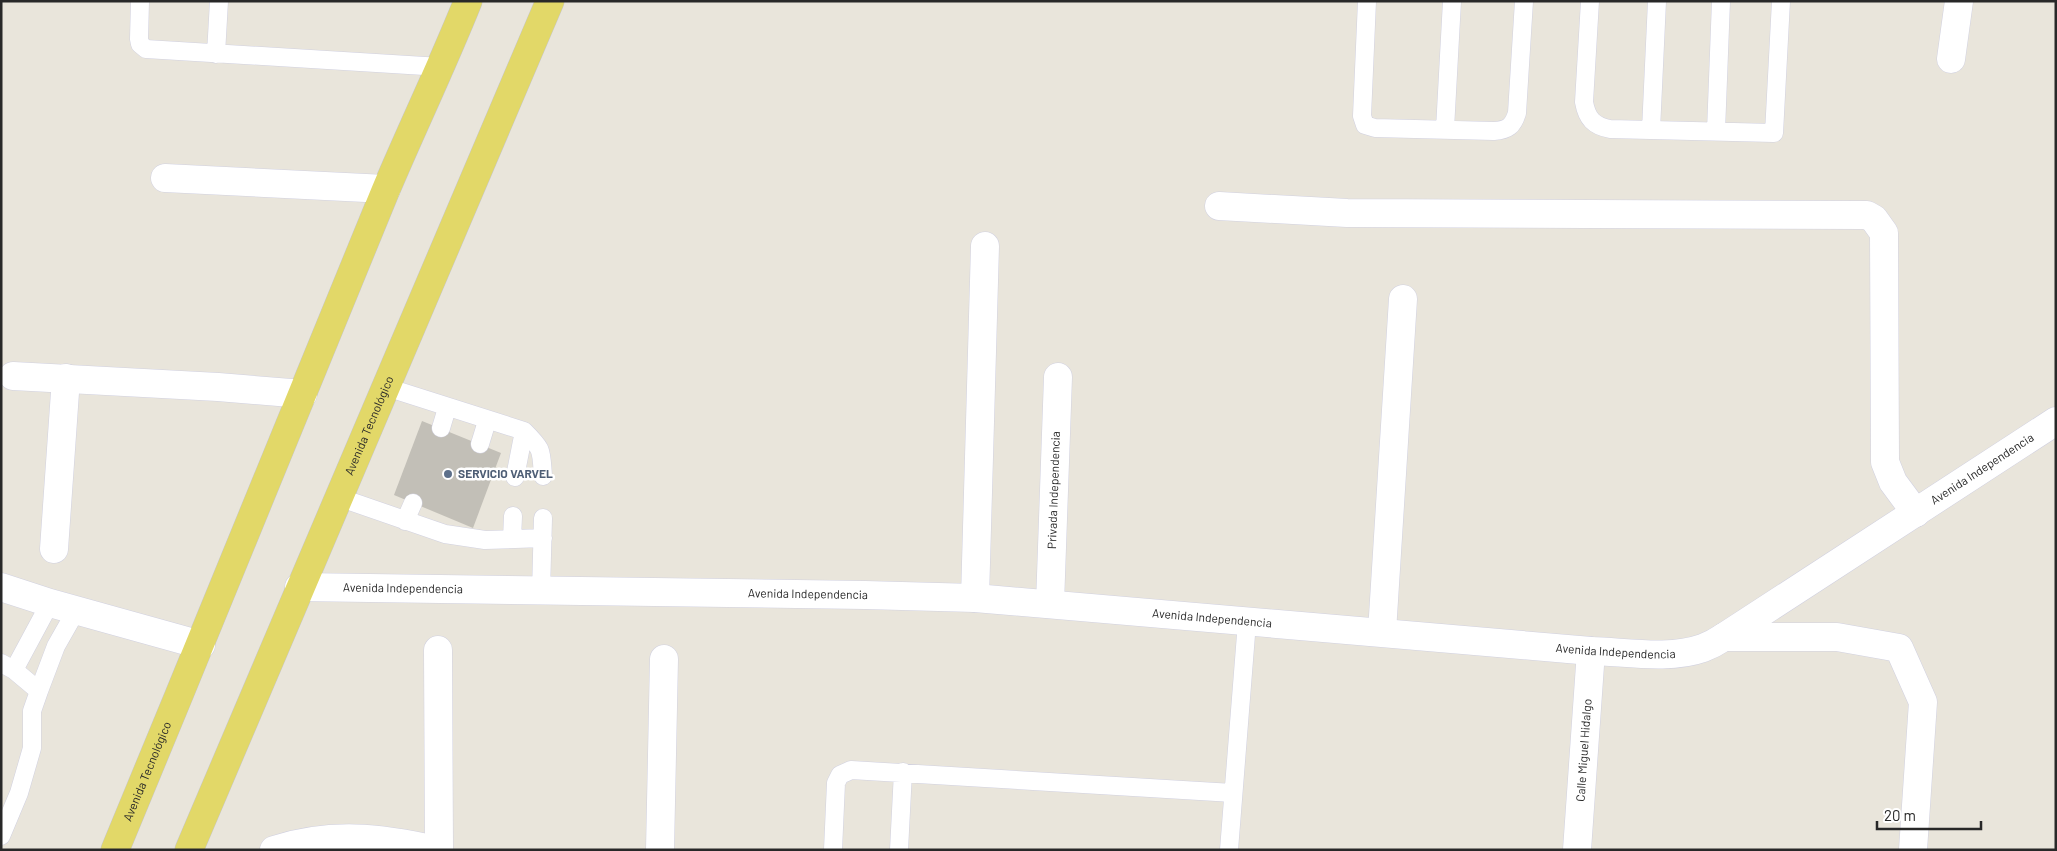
<svg xmlns="http://www.w3.org/2000/svg" width="2057" height="851" font-family="Barlow,sans-serif">
  <rect width="100%" height="100%" fill="#e9e5db"/>
  <!-- building -->
  <path fill="#c2bfb7" d="M 422,421 L 501,453 L 473,528 L 394,495 Z"/>
  <g fill="none" stroke-linecap="round" stroke-linejoin="round">
    <!-- service casing -->
    <g stroke="#d1d1e0" stroke-width="19">
      <path id="service" d="M 140,1 L 139,39 L 140,44 L 146,49 L 441,67
        M 1367,1 L 1362,116 L 1365,125 L 1375,128 L 1494,131 C 1508,130 1513,126 1517,113 L 1524,1
        M 1590,1 L 1584,102 C 1587,119 1594,126 1610,129 L 1774,133 L 1781,1
        M 216,54 L 219,1
        M 1445,129 L 1452,1
        M 1651,130 L 1657,1
        M 1716,131 L 1721,1
        M 386,387 L 524,431 C 543,450 541,449 543,476
        M 441,428 L 447,408
        M 480,444 L 487,421
        M 515,477 L 524,431
        M 338,497 L 445,534 L 485,540 L 543,538
        M 405,521 L 413,503
        M 512,539 L 513,516
        M 541,592 L 543,518
        M 1,663 L 14,670 L 39,691 L 32,711 L 32,748 L 19,793 L 1,836
        M 14,670 L 50,603
        M 39,691 L 56,646 L 77,609
        M 833,850 L 836,783 L 840,775 L 851,770 L 1233,793
        M 899,850 L 903,772
        M 1229,850 L 1247,622"/>
    </g>
    <!-- minor casing -->
    <g stroke="#d1d1e0" stroke-width="29">
      <g id="minor">
        <path d="M 1951,59 L 1959,1"/>
        <path d="M 165,178 L 386,189"/>
        <path d="M 1219,206 L 1347,213 L 1867,215 L 1874,219 L 1884,233 L 1885,462 L 1893,482 L 1916,513"/>
        <path d="M 13,376 L 218,387 L 303,394"/>
        <path d="M 54,549 L 66,378"/>
        <path d="M 1,587 L 50,603 L 201,645"/>
        <path d="M 975,598 L 985,246"/>
        <path id="s1" d="M 1050,604 L 1058,377"/>
        <path d="M 1382,632 L 1403,299"/>
        <path d="M 1724,637 L 1837,637 L 1899,648 L 1923,702 L 1913,850"/>
        <path d="M 438,650 L 439,850"/>
        <path d="M 274,850 C 330,832 380,837 436,850"/>
        <path d="M 660,850 L 664,659"/>
        <path id="s2" d="M 1577,850 L 1591,651"/>
      </g>
    </g>
    <!-- tertiary casing -->
    <g stroke="#d1d1e0" stroke-width="29">
      <g id="tertiary">
        <path id="s3" d="M 299,587 L 865,595 L 975,598 L 1591,651 C 1627,652 1669,660 1703,648 C 1711,645 1718,641 1724,637 L 2056,421"/>
      </g>
    </g>
    <!-- primary casing -->
    <g stroke="#c7c7c7" stroke-width="29">
      <g id="primary">
        <path id="s4" d="M 115,850 C 206,631 295,411 385,192 C 412,128 442,66 468,1"/>
        <path id="s5" d="M 189,850 L 550,1"/>
      </g>
    </g>
    <!-- service -->
    <use href="#service" stroke="#fff" stroke-width="18"/>
    <!-- minor -->
    <use href="#minor" stroke="#fff" stroke-width="28"/>
    <!-- tertiary -->
    <use href="#tertiary" stroke="#fff" stroke-width="28"/>
    <!-- primary -->
    <use href="#primary" stroke="#e2d868" stroke-width="28"/>
  </g>
  <!-- markers -->
  <circle fill="#5c6f8a" stroke="#fff" stroke-width="2" cx="448" cy="474" r="5"/>
  <g text-anchor="middle" stroke-width="5" stroke-linejoin="round" paint-order="stroke">
    <!-- street labels -->
    <g font-size="12" fill="#282828" stroke="#fff">
      <text dy="4" stroke="none"><textPath href="#s5" startOffset="461">Avenida Tecnológico</textPath></text>
      <text dy="4" stroke="none"><textPath href="#s3" startOffset="1739">Avenida Independencia</textPath></text>
      <text dy="4" stroke="none"><textPath href="#s1" startOffset="114">Privada Independencia</textPath></text>
      <text dy="4" stroke="none"><textPath href="#s3" startOffset="104">Avenida Independencia</textPath></text>
      <text dy="4" stroke="none"><textPath href="#s3" startOffset="509">Avenida Independencia</textPath></text>
      <text dy="4" stroke="none"><textPath href="#s3" startOffset="914">Avenida Independencia</textPath></text>
      <text dy="4" stroke="none"><textPath href="#s3" startOffset="1319">Avenida Independencia</textPath></text>
      <text dy="4" stroke="none"><textPath href="#s2" startOffset="100">Calle Miguel Hidalgo</textPath></text>
      <text dy="4" stroke="none"><textPath href="#s4" startOffset="85">Avenida Tecnológico</textPath></text>
    </g>
    <!-- service labels -->
    <g font-size="12" font-weight="bold" fill="#4e5e75" stroke="#fff" text-anchor="start">
      <text x="458" y="478">SERVICIO VARVEL</text>
    </g>
  </g>
  <!-- border -->
  <rect width="2057" height="851" fill="none" stroke="#282828" stroke-width="5"/>
  <!-- scale -->
  <path d="M1877 821v8h104v-8" fill="none" stroke="#282828" stroke-width="2.5"/>
  <text x="1884" y="821" font-size="15" fill="#282828" stroke="#ffffff" stroke-width="4" paint-order="stroke">20 m</text>
</svg>
